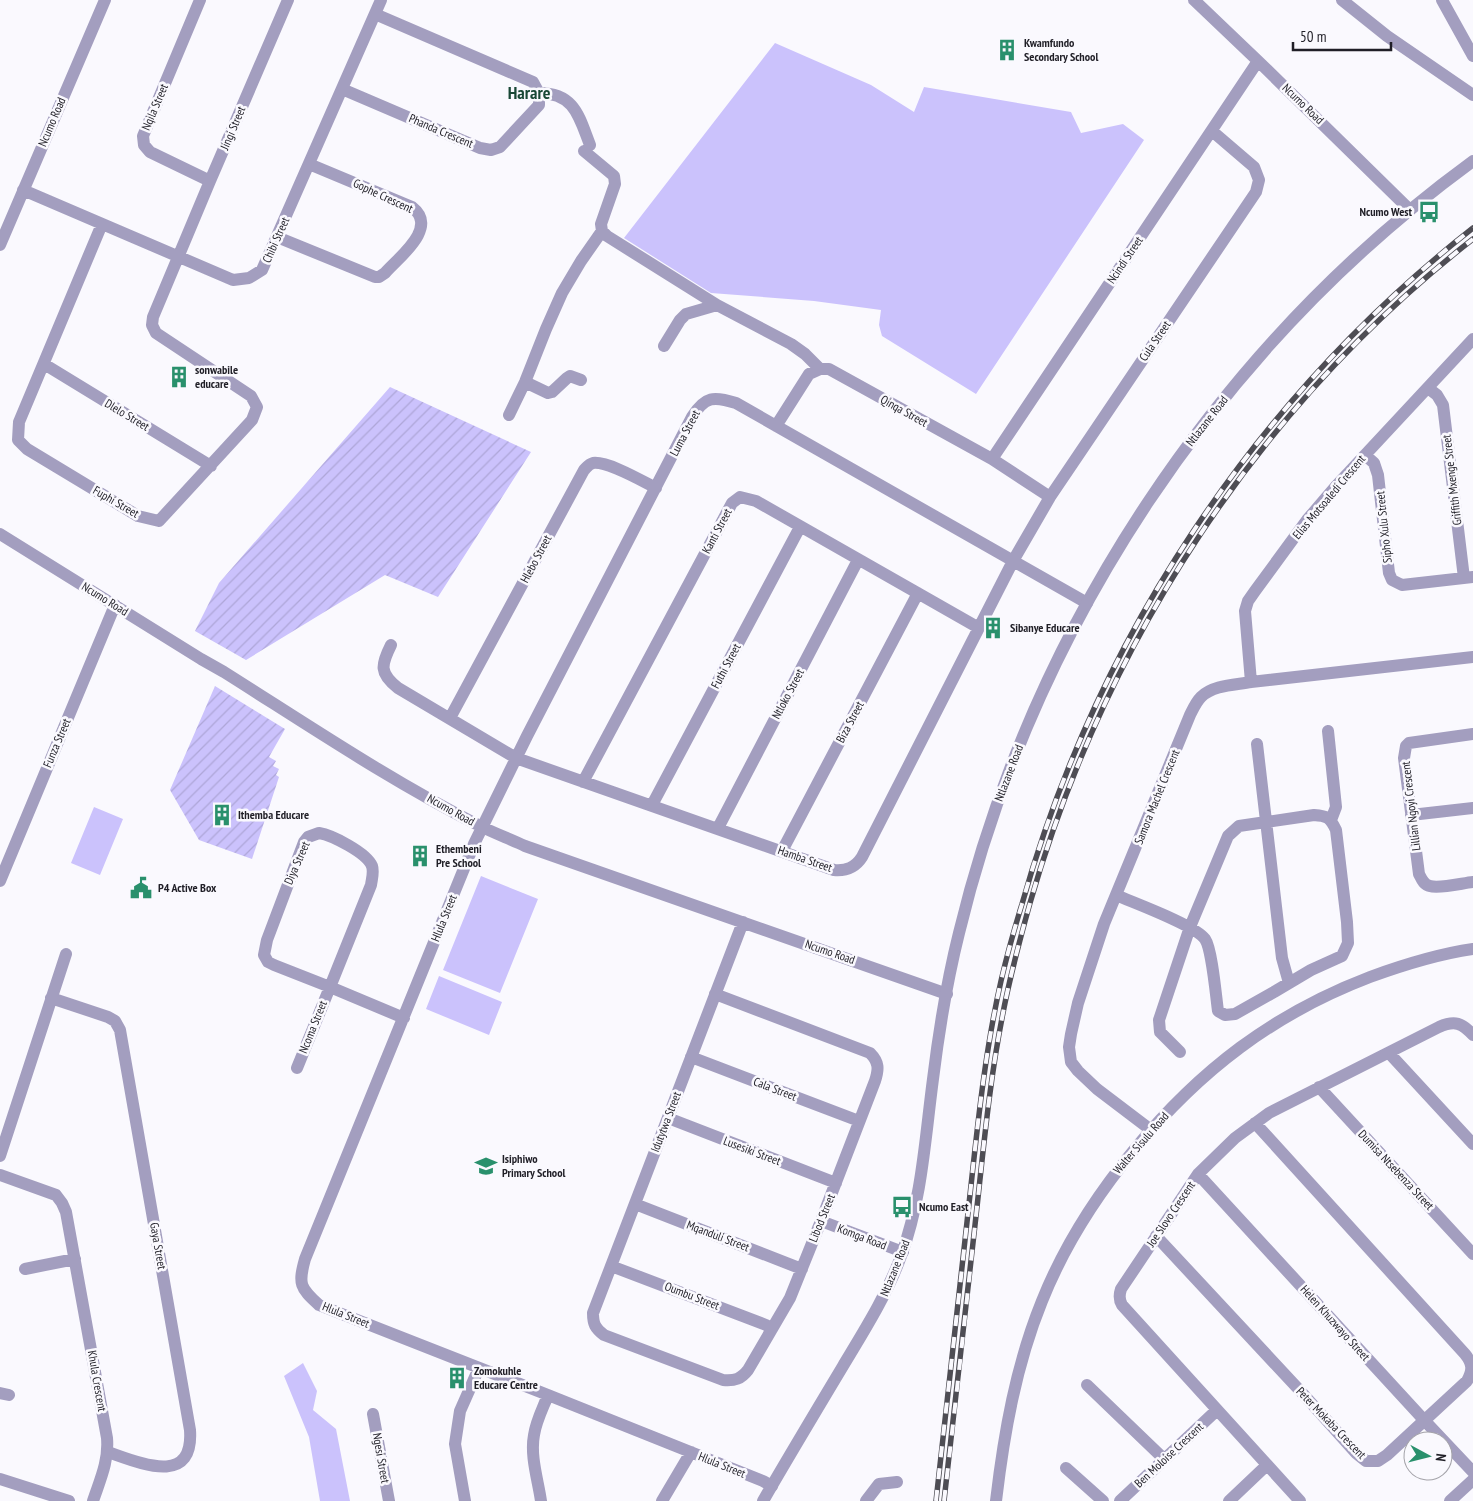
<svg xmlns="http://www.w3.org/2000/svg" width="1473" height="1501" font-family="'PT Sans Narrow',sans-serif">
  <defs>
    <pattern id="garden-furrows" width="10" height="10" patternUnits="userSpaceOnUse" patternTransform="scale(1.25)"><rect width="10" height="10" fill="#cbc2fc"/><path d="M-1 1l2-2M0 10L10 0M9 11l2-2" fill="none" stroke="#aea6d8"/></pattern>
  </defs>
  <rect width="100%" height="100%" fill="#faf9fe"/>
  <!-- grass -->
  <path fill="#cbc2fc" d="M 775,43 L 871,85 L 914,112 L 924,87 L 1071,112 L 1081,133 L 1123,124 L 1144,140 L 976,394 L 882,336 L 879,325 L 881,310 L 814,301 L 711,293 L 624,238 Z
    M 94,807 L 123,819 L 100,875 L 71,863 Z
    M 481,876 L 538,899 L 500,993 L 443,970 Z
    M 439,976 L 502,1002 L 489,1035 L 426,1009 Z
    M 303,1363 L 317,1391 L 313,1410 L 336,1429 L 350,1501 L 320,1501 L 309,1437 L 284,1376 Z"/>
  <!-- garden -->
  <path fill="url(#garden-furrows)" d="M 390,387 L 531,452 L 438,597 L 385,575 L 246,660 L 195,631 L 219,583 Z
    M 215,686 L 285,729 L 269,757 L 276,761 L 273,766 L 279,769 L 276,775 L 279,777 L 252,859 L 199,840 L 170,790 Z"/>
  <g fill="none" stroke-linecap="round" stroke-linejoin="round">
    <!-- minor -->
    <path stroke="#a39ebf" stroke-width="12" d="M 200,0 L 143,136 L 144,145 L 150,152 L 210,181
      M 1194,0 L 1258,61 L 1410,210
      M 1342,0 L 1387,36 L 1473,95
      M 1442,0 L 1473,56
      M 342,89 L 480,148 L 491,150 L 500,147 L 539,105 L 539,93 L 533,82 L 375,14
      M 539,93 C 575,93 579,117 590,145
      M 584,151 L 614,176 L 615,184 L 601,224 L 602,231 L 607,236 L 717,305 L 791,344 L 805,354 L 820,369
      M 23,190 L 233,280 L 249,278 L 262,270 L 381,0
      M 102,224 L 19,422 L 18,440 L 27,449 L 138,516 L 159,521 L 252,420 L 257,407 L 251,396 L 156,333 L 152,325 L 153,317 L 210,181 L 288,0
      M 277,237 L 375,277 L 379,277 L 385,273 C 399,257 439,228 412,207 L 309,164
      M 0,245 L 105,0
      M 664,346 L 680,320 L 686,314 L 717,305
      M 44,364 L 211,466
      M 525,382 L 548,393 L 552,392 L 567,378 L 570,376 L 581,380
      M 1428,388 L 1437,395 L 1443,405 L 1464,578
      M 509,415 L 525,382 L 546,329 L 562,293 L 581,261 L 602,231
      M 776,426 L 809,374 L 820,369 L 829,369 L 992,459 L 1050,497
      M 1365,455 L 1374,463 L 1378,475 L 1389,573 L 1392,580 L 1402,585 L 1473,577
      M 992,459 L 1258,61
      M 0,534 L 201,659 L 224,672 C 308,725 391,781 480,826 C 494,833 510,839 525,846 L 947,994
      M 391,645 C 381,665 379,673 398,688 L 516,758 L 834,870 C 846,871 855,868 862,857 L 1013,561 L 1050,497 L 1256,192 L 1259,180 L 1254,167 L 1212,131
      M 1251,682 L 1245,611 L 1248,601 L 1255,591 L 1307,520 L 1337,485 L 1473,339
      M 450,718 L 584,470 C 587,467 589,464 593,463 C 608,461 642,481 656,488
      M 1328,731 L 1336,807 L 1331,820
      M 1473,734 L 1409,743 L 1406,746 L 1404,758 L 1419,874 C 1422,880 1424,885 1430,886 C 1439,889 1463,883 1473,882
      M 1257,744 L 1282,958 L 1289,983
      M 583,782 L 732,503 L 740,497 L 756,501 L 979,628
      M 652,805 L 800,527
      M 1411,815 L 1473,808
      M 718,828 L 858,560
      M 319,833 C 332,835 367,853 372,866 C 374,872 372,878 371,885 L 330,987 L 274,965 L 268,962 L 264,955 L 267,940 L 304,842 L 308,837 Z
      M 782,851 L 918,593
      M 0,881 L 115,605
      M 1116,895 C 1134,903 1195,925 1205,939 C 1212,949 1216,997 1218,1011 L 1225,1015 L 1235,1014 L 1274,992 L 1311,970 L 1342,956 L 1348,943 L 1347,922 L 1336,830 C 1330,817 1327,816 1314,815 L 1239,826 L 1228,836 L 1190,927 L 1159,1020 L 1160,1032 L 1180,1052
      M 715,994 L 870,1053 C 879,1062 879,1069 875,1081 L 821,1221 L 790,1298 L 748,1370 C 741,1379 735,1381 723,1380 L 604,1335 C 595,1328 593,1324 593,1313 C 643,1182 693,1052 743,922
      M 51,998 L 108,1017 L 115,1021 L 120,1030 L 190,1430 C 194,1487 140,1463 108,1452
      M 1389,1053 L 1473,1144
      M 691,1057 L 859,1121
      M 297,1068 L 330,987 L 404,1018
      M 1319,1087 L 1473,1254
      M 668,1118 L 836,1183
      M 1151,1130 L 1097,1089 L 1078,1071 L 1071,1062 L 1069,1047 L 1071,1034 L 1078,1003 L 1104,924 L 1190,715 C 1193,709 1196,702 1201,697 C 1213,685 1235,685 1251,682 L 1473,657
      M 0,1156 L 66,954
      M 1198,1174 L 1424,1420 L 1473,1472
      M 0,1175 L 56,1195 L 62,1203 L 66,1212 L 107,1438 C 109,1461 100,1480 93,1501
      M 635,1204 L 802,1269
      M 821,1221 L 903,1252
      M 1156,1236 L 1304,1395 L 1356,1453 L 1366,1461 L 1378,1461 L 1387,1455 L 1467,1381 C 1473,1370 1473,1364 1465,1354 L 1255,1123
      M 611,1266 L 766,1325 L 772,1329
      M 25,1269 L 75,1259
      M 1087,1385 L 1164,1459
      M 0,1393 L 9,1395
      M 373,1414 L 389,1501
      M 1066,1468 L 1103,1501
      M 0,1479 L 69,1501
      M 772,1486 L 763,1481 L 548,1395 L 319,1305 C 300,1288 298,1284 305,1259 L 474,844 L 527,736 L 692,417 C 705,396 714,396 736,403 L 1087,603
      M 465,1501 L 455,1444 L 460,1411 L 479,1368
      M 541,1501 C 538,1480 530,1456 534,1435 C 536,1421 543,1408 548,1395
      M 662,1501 L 691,1452
      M 866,1501 L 879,1484 L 897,1482
      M 1120,1501 L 1217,1410
      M 1229,1501 L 1267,1465
      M 1300,1501 L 1122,1305 C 1119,1300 1119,1295 1121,1289 L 1198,1174 L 1235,1138 L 1269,1113 L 1439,1027 C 1455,1020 1462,1023 1473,1035
      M 1450,1501 L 1473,1480"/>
    <!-- tertiary -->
    <path stroke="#a39ebf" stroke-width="12" d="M 763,1501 C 789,1456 816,1411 843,1366 C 864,1331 887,1295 901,1256 C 922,1199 925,1139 933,1079 C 939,1030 947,981 959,933 C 1033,627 1218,347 1473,161
      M 996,1501 C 1004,1433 1016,1365 1042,1301 C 1064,1246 1096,1196 1134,1150 C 1200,1070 1273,1014 1370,977 C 1403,965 1438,954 1473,949"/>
    <!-- rail casing -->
    <g stroke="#4e4d54" stroke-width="5.5">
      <path id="rail" d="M 936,1501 C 946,1408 957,1315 967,1222 C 976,1142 983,1060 1001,981 C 1007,955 1014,930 1022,904 C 1097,638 1255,399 1473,228
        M 944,1501 C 955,1409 965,1317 975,1225 C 983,1154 989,1083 1003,1013 C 1010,976 1020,939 1030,903 C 1105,642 1259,406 1473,239"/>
    </g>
    <!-- rail -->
    <use href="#rail" stroke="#faf9fe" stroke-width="4" stroke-dasharray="11" stroke-linecap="butt"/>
  </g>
  <!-- icons -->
  <defs>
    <g id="building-bare" transform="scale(1.725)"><path d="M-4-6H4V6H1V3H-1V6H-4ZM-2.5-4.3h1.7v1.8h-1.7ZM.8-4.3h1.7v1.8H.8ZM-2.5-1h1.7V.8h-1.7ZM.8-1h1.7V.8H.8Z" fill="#29906c" stroke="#faf9fe" stroke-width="2.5" paint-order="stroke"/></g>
    <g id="bus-bare" transform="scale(1.725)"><path d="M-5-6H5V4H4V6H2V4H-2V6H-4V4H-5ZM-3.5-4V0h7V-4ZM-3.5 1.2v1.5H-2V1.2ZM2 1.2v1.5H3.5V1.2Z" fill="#29906c" stroke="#faf9fe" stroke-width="2.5" paint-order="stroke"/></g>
    <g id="civic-bare" transform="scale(1.725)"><path d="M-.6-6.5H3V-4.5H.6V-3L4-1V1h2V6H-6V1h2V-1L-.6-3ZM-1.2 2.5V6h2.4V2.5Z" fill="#29906c" stroke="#faf9fe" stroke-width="2.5" paint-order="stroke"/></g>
    <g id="school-bare" transform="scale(1.725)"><path d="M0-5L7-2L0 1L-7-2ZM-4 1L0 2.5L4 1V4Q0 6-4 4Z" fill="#29906c" stroke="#faf9fe" stroke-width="2.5" paint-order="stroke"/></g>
  </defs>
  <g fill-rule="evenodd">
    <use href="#building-bare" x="1007" y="50"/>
    <use href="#bus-bare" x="1429" y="212"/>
    <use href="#building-bare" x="179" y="377"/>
    <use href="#building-bare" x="993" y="628"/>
    <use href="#building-bare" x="222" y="815"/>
    <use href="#building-bare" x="420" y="856"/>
    <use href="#civic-bare" x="141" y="888"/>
    <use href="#school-bare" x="486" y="1166"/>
    <use href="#bus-bare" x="902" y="1207"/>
    <use href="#building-bare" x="457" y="1378"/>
  </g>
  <g text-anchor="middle" stroke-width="5" stroke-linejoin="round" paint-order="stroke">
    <!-- poi labels -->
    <g font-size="12" font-weight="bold" fill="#201f27" stroke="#faf9fe" text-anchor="start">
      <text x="1024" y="47">Kwamfundo<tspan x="1024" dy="14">Secondary School</tspan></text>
      <text x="1412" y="216" text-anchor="end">Ncumo West</text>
      <text x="195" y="374">sonwabile<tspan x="195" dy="14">educare</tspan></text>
      <text x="1010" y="632">Sibanye Educare</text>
      <text x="238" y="819">Ithemba Educare</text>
      <text x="436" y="853">Ethembeni<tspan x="436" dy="14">Pre School</tspan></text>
      <text x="158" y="892">P4 Active Box</text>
      <text x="502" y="1163">Isiphiwo<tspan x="502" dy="14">Primary School</tspan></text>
      <text x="919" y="1211">Ncumo East</text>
      <text x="474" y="1375">Zomokuhle<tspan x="474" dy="14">Educare Centre</tspan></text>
    </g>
    <!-- street labels -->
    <g font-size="12" fill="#201f27" stroke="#faf9fe">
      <text transform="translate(1303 104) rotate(44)" y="4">Ncumo Road</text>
      <text transform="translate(155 107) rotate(-67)" y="4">Nqila Street</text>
      <text transform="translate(52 122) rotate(-67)" y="4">Ncumo Road</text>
      <text transform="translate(233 128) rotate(-67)" y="4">Jingi Street</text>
      <text transform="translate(441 131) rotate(23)" y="4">Phanda Crescent</text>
      <text transform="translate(383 196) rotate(25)" y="4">Gophe Crescent</text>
      <text transform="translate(276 240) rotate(-66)" y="4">Chibi Street</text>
      <text transform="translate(1125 260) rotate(-56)" y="4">Ncindi Street</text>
      <text transform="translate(1155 341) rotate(-56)" y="4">Cula Street</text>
      <text transform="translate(904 411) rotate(29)" y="4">Qinqa Street</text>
      <text transform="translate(127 415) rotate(31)" y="4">Dlelo Street</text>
      <text transform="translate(1207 421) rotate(-52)" y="4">Ntlazane Road</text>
      <text transform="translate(685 433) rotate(-62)" y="4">Luma Street</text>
      <text transform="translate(1452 480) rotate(-97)" y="4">Griffith Mxenge Street</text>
      <text transform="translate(1329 497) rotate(-50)" y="4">Elias Motsoaledi Crescent</text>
      <text transform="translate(116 502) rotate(30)" y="4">Fuphi Street</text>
      <text transform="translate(1384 527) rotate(-96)" y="4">Sipho Xulu Street</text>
      <text transform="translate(717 531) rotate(-62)" y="4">Kanti Street</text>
      <text transform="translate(536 559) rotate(-62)" y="4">Hlebo Street</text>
      <text transform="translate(105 599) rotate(32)" y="4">Ncumo Road</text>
      <text transform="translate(726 666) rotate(-62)" y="4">Futhi Street</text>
      <text transform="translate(788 694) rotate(-62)" y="4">Ntloko Street</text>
      <text transform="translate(850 722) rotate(-62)" y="4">Biza Street</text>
      <text transform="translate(57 743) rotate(-67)" y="4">Funza Street</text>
      <text transform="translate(1009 773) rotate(-69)" y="4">Ntlazane Road</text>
      <text transform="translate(1157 797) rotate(-68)" y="4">Samora Machel Crescent</text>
      <text transform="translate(1411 806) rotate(-97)" y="4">Lillian Ngoyi Crescent</text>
      <text transform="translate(451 810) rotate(29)" y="4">Ncumo Road</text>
      <text transform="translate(805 859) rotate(19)" y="4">Hamba Street</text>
      <text transform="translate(297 863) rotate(-66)" y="4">Diya Street</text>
      <text transform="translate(444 918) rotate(-68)" y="4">Hlula Street</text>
      <text transform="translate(830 952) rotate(19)" y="4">Ncumo Road</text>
      <text transform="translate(313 1027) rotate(-68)" y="4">Ncoma Street</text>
      <text transform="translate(775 1089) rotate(21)" y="4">Cala Street</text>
      <text transform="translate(666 1122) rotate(-69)" y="4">Idutytwa Street</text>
      <text transform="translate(1141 1143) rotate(-49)" y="4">Walter Sisulu Road</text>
      <text transform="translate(752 1151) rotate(21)" y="4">Lusesiki Street</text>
      <text transform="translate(1396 1170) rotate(47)" y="4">Dumisa Ntsebenza Street</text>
      <text transform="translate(1171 1214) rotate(-56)" y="4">Joe Slovo Crescent</text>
      <text transform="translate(822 1218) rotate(-68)" y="4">Libod Street</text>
      <text transform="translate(718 1236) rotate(21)" y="4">Mqanduli Street</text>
      <text transform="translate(862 1237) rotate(21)" y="4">Komga Road</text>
      <text transform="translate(158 1246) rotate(80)" y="4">Gaya Street</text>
      <text transform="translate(895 1268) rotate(-68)" y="4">Ntlazane Road</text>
      <text transform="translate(692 1296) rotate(21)" y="4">Oumbu Street</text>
      <text transform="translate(346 1315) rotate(22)" y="4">Hlula Street</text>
      <text transform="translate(1335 1323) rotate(48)" y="4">Helen Khuzwayo Street</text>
      <text transform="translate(97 1381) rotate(80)" y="4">Khula Crescent</text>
      <text transform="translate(1331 1423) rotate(46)" y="4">Peter Mokaba Crescent</text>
      <text transform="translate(1169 1455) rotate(-43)" y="4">Ben Moloise Crescent</text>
      <text transform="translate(381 1458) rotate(80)" y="4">Ngesi Street</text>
      <text transform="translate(722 1465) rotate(22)" y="4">Hlula Street</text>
    </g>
    <!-- district labels -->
    <g font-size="18" font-weight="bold" fill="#194836" stroke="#faf9fe">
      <text x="529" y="99">Harare</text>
    </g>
  </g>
  <!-- north arrow -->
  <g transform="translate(1428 1456) rotate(97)"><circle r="24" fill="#faf9fe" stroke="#a3a2a8"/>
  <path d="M0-4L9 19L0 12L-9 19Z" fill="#29906c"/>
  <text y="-8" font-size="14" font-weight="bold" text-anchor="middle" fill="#201f27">N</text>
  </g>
  <!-- scale -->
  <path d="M1293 42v8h98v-8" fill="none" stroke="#201f27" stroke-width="2.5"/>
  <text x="1300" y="42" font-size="15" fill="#201f27" stroke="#faf9fe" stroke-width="4" paint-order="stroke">50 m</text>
</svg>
